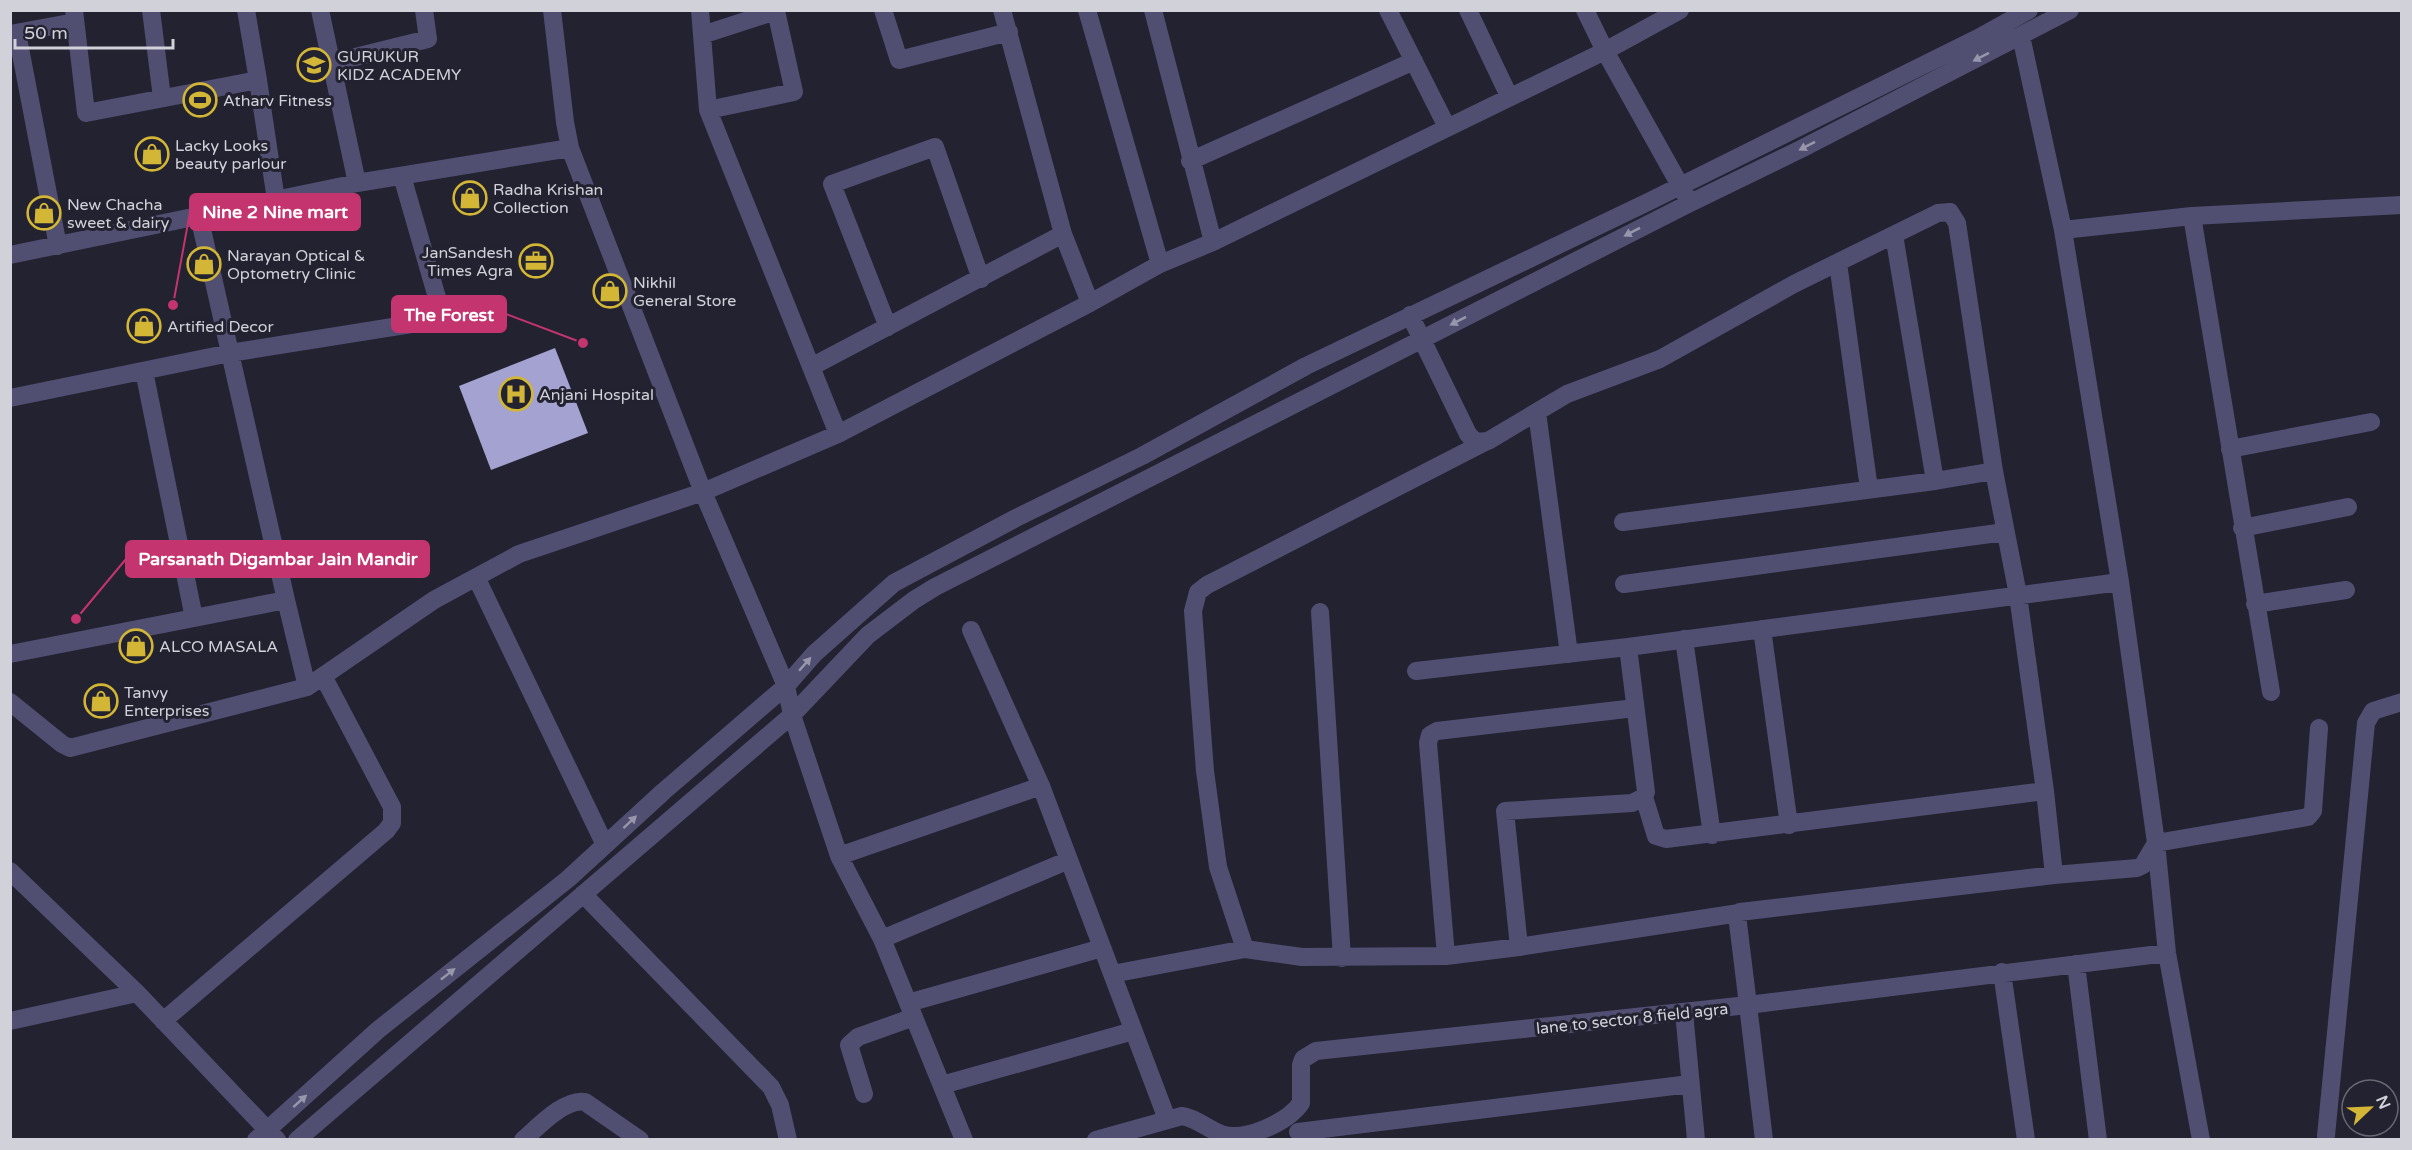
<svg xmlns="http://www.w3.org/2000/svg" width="2412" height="1150" font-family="'Varela Round',sans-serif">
  <rect width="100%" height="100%" fill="#222230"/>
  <!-- building -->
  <path fill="#a3a2d0" d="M 555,348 L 588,433 L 491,470 L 459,386 Z"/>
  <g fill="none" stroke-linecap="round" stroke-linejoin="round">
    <!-- minor -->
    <path stroke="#504f72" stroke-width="18" d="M 74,10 L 86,113 L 258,80 L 276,200
      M 151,10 L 162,98
      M 246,10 L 258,80
      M 320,10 L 357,183
      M 552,10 L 565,122 L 570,148 L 703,492 L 786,686 L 792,715 L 839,856 L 882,939 L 964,1140
      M 883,10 L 899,60 L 1009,32
      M 1087,10 L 1160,264
      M 1153,10 L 1213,242
      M 1388,10 L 1447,127
      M 1468,10 L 1509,96
      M 1585,10 L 1605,51 L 1686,196
      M 17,33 L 58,246
      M 10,34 L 75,22
      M 702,35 L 776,11 L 794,92 L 708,110
      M 2021,36 L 2063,230 L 2120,582 L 2156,843 L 2167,953 L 2201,1140
      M 331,63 L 428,39 L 424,10
      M 1190,161 L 1414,61
      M 2192,216 L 2271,692
      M 2063,230 L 2192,216 L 2402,205
      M 1894,235 L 1935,481
      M 10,255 L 357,183 L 570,148
      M 1838,263 L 1869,489
      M 1090,303 L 1160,264 L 1213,242 L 1605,51 L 1680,10
      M 1410,315 L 1468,434 L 1475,442 L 1488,441 L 1567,394 L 1660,359 L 1794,284 L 1938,213 L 1950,212 L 1957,223 L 1994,471 L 2018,595 L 2045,791 L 2054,875
      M 888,327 L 832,184 L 935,147 L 981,279
      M 811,367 L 1063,234
      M 144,371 L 194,618
      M 10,398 L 230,353 L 424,322 C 434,317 436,312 438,301 L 402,176
      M 1537,412 L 1569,654
      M 838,434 L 1090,303 L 1063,234 L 1002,10
      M 2230,449 L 2371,422
      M 1623,522 L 1935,481 L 1994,471
      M 2242,528 L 2348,507
      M 476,577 L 605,845
      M 1624,584 L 2005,532
      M 286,600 L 307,687
      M 2255,604 L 2346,590
      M 1320,612 L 1342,958
      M 1762,629 L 1789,825
      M 971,630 L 1041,786 L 1167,1119
      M 1684,639 L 1712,835
      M 10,654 L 286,600 L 199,216
      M 1416,671 L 1628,647 L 2120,582
      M 10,702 L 62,744 L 70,748 L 307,687 L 434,600 L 519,554 L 703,492 L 838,434 L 708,110 L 700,10
      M 1644,797 L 1656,836 L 1666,839 L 2045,791
      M 839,856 L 1041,786
      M 10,871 L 137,993 L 277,1140
      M 583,894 L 771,1087 L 780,1105 L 788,1140
      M 882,939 L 1069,860
      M 1519,947 L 1505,811 L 1632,803 L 1644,797 L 1646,792 L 1628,647
      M 1245,949 L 1218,867 L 1205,771 L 1193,611 L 1198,592 L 1207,585 L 1485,442
      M 1446,956 L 1428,743 L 1430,735 L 1437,731 L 1635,708
      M 2076,964 L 2098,1140
      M 2002,972 L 2026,1140
      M 1112,974 L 1245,949 L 1302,957 L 1446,956 L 1519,947 L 1739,913
      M 908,1003 L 1102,948
      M 1684,1012 L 1696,1140
      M 10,1021 L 137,993
      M 163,1021 L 386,831 L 392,823 L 392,807 L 323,676
      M 942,1085 L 1133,1031
      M 864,1094 L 849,1045 L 858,1037 L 914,1017
      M 1298,1132 L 1690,1084
      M 2326,1136 L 2366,723 L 2373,711 L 2402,702
      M 256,1140 L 378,1030 L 568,879 L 664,791 L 786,686 L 814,654 L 894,583 L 1016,518 L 1142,456 L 1306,366 L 1648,202 L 1982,36 L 2029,10
      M 297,1140 L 792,715 L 868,635 L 914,600 L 935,587 L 1686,205 L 1801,149 L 2070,10
      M 523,1140 C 538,1127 565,1098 585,1102 L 640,1140
      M 1096,1140 L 1182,1116 C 1196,1118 1208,1129 1221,1134 C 1244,1142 1287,1123 1301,1103 L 1301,1065 L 1303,1059 L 1316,1051 L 1748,1005 L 1737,915 L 1740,912 L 2054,875 L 2137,868 L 2143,865 L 2156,843 L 2308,817 L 2313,811 L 2319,728
      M 1764,1140 L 1748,1005 L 2167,953"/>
  </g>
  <!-- one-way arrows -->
  <defs><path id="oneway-solid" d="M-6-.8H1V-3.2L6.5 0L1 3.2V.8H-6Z" transform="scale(1.5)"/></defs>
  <g fill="#9796ab">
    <use href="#oneway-solid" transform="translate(1981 57) rotate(153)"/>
    <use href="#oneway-solid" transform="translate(1807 146) rotate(153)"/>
    <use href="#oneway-solid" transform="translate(1632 232) rotate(153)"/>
    <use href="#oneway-solid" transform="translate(1458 321) rotate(153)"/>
    <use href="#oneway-solid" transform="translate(805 664) rotate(-49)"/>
    <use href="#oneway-solid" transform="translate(630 822) rotate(-43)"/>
    <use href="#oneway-solid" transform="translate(448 974) rotate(-38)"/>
    <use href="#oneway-solid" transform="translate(300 1101) rotate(-42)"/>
  </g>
  <!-- icons -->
  <defs>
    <g id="school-ring" transform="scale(1.725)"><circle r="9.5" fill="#222230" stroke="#d3b635" stroke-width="1.5"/><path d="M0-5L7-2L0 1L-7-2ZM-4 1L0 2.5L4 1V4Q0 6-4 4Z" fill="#d3b635"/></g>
    <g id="stadium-ring" transform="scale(1.725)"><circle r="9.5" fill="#222230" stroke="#d3b635" stroke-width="1.5"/><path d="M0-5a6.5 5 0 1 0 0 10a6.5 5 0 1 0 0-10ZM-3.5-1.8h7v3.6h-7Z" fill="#d3b635"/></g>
    <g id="shop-ring" transform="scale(1.725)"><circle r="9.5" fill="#222230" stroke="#d3b635" stroke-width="1.5"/><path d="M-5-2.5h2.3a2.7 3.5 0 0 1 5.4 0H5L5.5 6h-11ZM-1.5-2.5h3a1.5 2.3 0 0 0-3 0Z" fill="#d3b635"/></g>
    <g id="office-ring" transform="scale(1.725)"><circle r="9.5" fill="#222230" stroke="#d3b635" stroke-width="1.5"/><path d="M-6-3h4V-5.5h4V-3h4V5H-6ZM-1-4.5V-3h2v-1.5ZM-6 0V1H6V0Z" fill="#d3b635"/></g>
    <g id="hospital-ring" transform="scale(1.725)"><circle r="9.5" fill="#222230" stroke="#d3b635" stroke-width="1.5"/><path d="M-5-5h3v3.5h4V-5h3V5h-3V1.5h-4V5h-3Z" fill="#d3b635"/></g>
  </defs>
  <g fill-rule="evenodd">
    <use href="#school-ring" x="314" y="65"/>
    <use href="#stadium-ring" x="200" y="100"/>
    <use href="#shop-ring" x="152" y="154"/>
    <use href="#shop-ring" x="470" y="198"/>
    <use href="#shop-ring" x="44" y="213"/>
    <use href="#office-ring" x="536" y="261"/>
    <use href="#shop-ring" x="204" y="264"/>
    <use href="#shop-ring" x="610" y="291"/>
    <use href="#shop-ring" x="144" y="326"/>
    <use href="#hospital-ring" x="516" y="394"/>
    <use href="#shop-ring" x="136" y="646"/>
    <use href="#shop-ring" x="101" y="701"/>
  </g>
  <g text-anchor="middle" stroke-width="6" stroke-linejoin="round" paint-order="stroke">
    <!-- poi labels -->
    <g font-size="16" fill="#d1d1da" stroke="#222230" text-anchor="start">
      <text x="337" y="62">GURUKUR<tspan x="337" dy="18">KIDZ ACADEMY</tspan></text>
      <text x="223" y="106">Atharv Fitness</text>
      <text x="175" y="151">Lacky Looks<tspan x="175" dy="18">beauty parlour</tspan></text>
      <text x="493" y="195">Radha Krishan<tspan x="493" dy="18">Collection</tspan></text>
      <text x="67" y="210">New Chacha<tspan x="67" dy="18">sweet &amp; dairy</tspan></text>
      <text x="513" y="258" text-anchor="end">JanSandesh<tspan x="513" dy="18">Times Agra</tspan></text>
      <text x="227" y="261">Narayan Optical &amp;<tspan x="227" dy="18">Optometry Clinic</tspan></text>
      <text x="633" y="288">Nikhil<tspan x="633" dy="18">General Store</tspan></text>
      <text x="167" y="332">Artified Decor</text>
      <text x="539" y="400">Anjani Hospital</text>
      <text x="159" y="652">ALCO MASALA</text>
      <text x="124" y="698">Tanvy<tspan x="124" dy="18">Enterprises</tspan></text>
    </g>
    <!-- street labels -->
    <g font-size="16" fill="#d1d1da" stroke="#222230">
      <text transform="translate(1632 1018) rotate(-6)" y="6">lane to sector 8 field agra</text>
    </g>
  </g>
  <!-- callouts -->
  <path fill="none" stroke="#c4346e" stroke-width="2" d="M173 305L190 212M583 343L506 314M76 619L126 559"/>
  <g fill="#c4346e" stroke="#222230" stroke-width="2">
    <circle cx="173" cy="305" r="6"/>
    <circle cx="583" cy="343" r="6"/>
    <circle cx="76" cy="619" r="6"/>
  </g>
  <g fill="#c4346e" stroke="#c4346e" stroke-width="2">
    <rect x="190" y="194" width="170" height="36" rx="6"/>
    <rect x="392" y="296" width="114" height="36" rx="6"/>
    <rect x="126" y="541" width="303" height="36" rx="6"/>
  </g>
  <g font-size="18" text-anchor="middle" font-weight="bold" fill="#fff">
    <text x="275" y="218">Nine 2 Nine mart</text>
    <text x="449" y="321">The Forest</text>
    <text x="278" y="565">Parsanath Digambar Jain Mandir</text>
  </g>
  <!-- border -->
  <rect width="2412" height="1150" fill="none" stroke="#d1d1da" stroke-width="24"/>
  <!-- north arrow -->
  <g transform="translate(2370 1108) rotate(67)"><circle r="28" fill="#222230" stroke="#686874" stroke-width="1.5"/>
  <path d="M0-4.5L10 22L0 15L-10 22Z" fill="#d3b635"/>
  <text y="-9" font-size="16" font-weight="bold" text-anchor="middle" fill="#d1d1da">N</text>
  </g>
  <!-- scale -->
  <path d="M15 39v9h158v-9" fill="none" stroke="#d1d1da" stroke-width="3"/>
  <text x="24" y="39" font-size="18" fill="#d1d1da" stroke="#222230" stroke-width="4.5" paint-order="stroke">50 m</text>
</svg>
